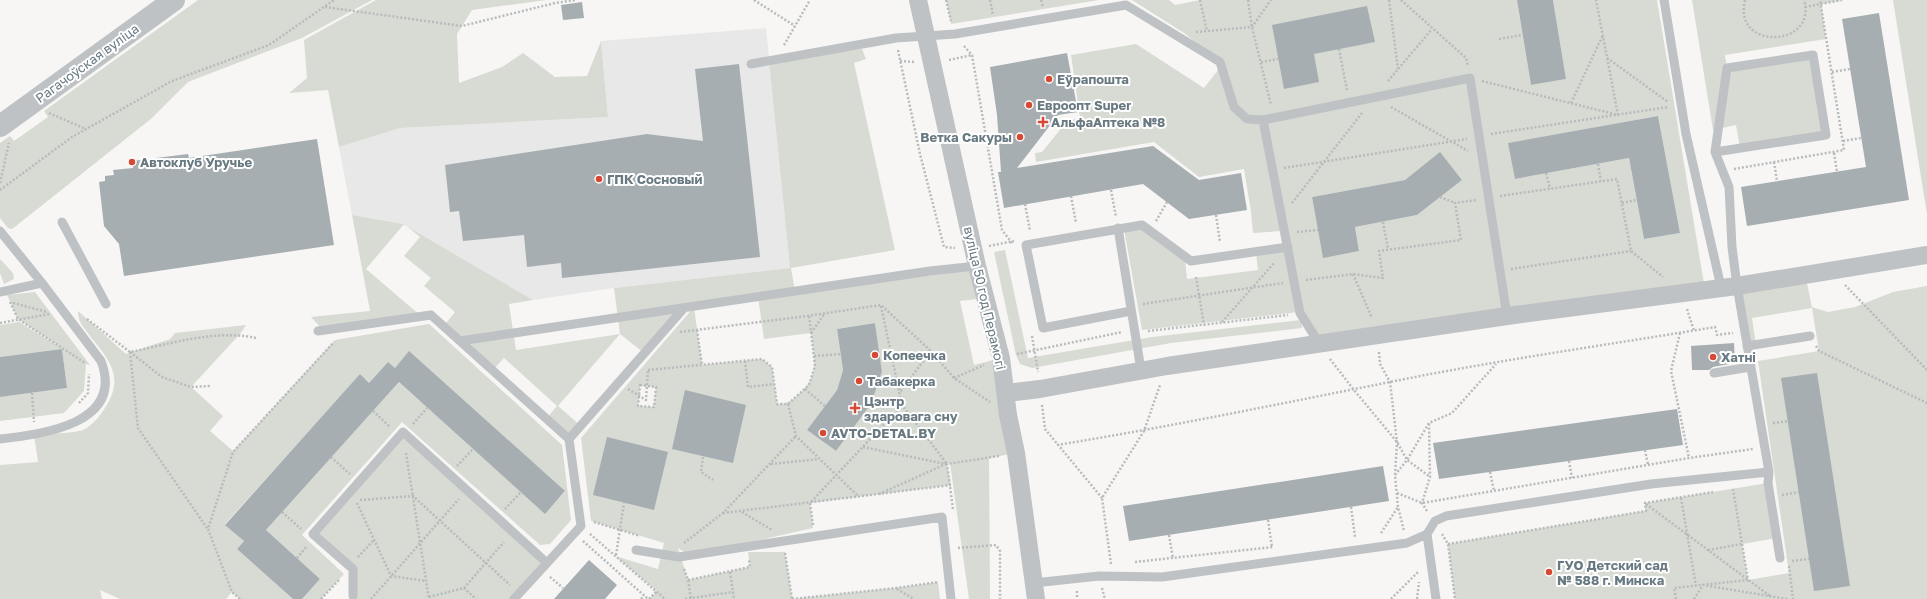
<svg xmlns="http://www.w3.org/2000/svg" width="1927" height="599" font-family="'Golos Text',sans-serif">
  <rect width="100%" height="100%" fill="#f7f6f4"/>
  <!-- built -->
  <path fill="#e7e8e7" d="M 766,28 L 790,268 L 614,288 L 533,300 L 403,224 L 352,215 L 339,147 L 400,128 L 608,117 L 601,41 Z"/>
  <!-- green -->
  <path fill="#d7dbd3" fill-rule="evenodd" d="M 198,0 L 372,0 L 302,38 L 188,82 L 152,118 L 16,226 L 12,229 L 8,228 L 0,218 L 0,143 L 10,136 L 14,141 L 48,117 L 44,111 Z
    M 376,0 L 546,0 L 472,10 L 457,34 L 459,83 L 502,67 L 523,53 L 555,77 L 587,76 L 601,41 L 608,117 L 400,128 L 339,147 L 328,90 L 289,93 L 307,78 L 304,40 Z
    M 946,0 L 1099,0 L 951,24 Z
    M 1132,0 L 1169,0 L 1175,5 L 1200,0 L 1517,0 L 1531,85 L 1566,79 L 1553,0 L 1657,0 L 1705,290 L 1319,343 L 1300,313 L 1263,121 L 1247,119 L 1234,107 L 1220,62 L 1184,33 ZM 1658,116 L 1680,233 L 1644,239 L 1629,158 L 1515,179 L 1509,143 ZM 1440,153 L 1462,180 L 1417,215 L 1355,227 L 1359,251 L 1323,257 L 1312,197 L 1405,180 Z
    M 1692,0 L 1842,0 L 1821,4 L 1826,39 L 1725,55 L 1727,68 L 1813,55 L 1826,135 L 1740,148 L 1736,125 L 1713,130 Z
    M 1893,0 L 1927,0 L 1927,214 L 1924,196 Z
    M 1136,44 L 1204,88 L 1218,70 L 1231,109 L 1260,124 L 1281,231 L 1253,233 L 1251,212 L 1244,169 L 1199,177 L 1154,142 L 1036,162 L 1035,153 L 1042,152 L 1067,121 L 1080,118 L 1071,55 Z
    M 862,49 L 866,59 L 854,63 L 895,250 L 791,268 L 795,291 L 970,271 L 977,299 L 960,301 L 974,365 L 1001,358 L 1016,453 L 989,458 L 990,599 L 969,599 L 950,463 L 947,464 L 951,485 L 810,503 L 813,528 L 690,556 L 678,548 L 688,580 L 750,567 L 748,552 L 785,552 L 792,599 L 896,588 L 938,582 L 940,599 L 649,599 L 657,591 L 615,556 L 658,569 L 664,543 L 591,521 L 581,438 L 694,307 L 684,308 L 644,353 L 620,334 L 558,406 L 581,426 L 569,439 L 546,419 L 557,406 L 504,358 L 492,371 L 443,327 L 455,312 L 424,286 L 431,278 L 404,256 L 420,237 L 404,224 L 366,269 L 421,316 L 323,330 L 311,317 L 370,311 L 352,215 L 403,224 L 533,300 L 509,304 L 516,350 L 620,334 L 614,288 L 790,268 L 769,61 ZM 758,297 L 764,339 L 811,333 C 814,359 820,375 799,394 C 791,401 788,404 777,404 L 772,367 L 762,359 L 702,365 L 694,307 ZM 875,323 L 882,373 L 871,404 L 836,451 L 807,430 L 837,390 L 843,370 L 837,329 ZM 640,386 L 656,387 L 654,407 L 638,406 Z
    M 1142,226 L 1185,258 L 1187,279 L 1258,270 L 1256,253 L 1287,248 L 1299,312 L 1142,330 L 1124,229 Z
    M 1005,250 L 1028,358 L 1152,337 L 1301,320 L 1302,328 L 1171,343 L 1032,368 L 1020,364 L 1016,355 L 994,252 Z
    M 0,259 L 13,273 L 14,279 L 4,284 L 0,273 Z
    M 1805,274 L 1812,307 L 1828,312 L 1855,307 L 1893,292 L 1927,286 L 1927,599 L 1455,599 L 1448,544 L 1645,511 L 1645,503 L 1768,483 L 1777,538 L 1742,544 L 1748,580 L 1789,573 L 1758,361 L 1819,351 L 1812,308 L 1752,318 L 1756,345 L 1747,346 L 1737,286 Z
    M 35,292 L 90,365 L 86,364 L 84,391 L 64,413 L 0,421 L 0,397 L 67,388 L 62,349 L 0,357 L 0,325 L 19,322 L 68,352 L 18,319 L 7,295 Z
    M 78,311 L 126,354 L 170,339 L 167,343 L 175,333 L 246,325 L 240,334 L 191,387 L 223,416 L 210,431 L 233,451 L 335,340 L 429,324 L 562,445 L 571,520 L 550,544 L 540,545 L 402,422 L 302,535 L 344,574 L 321,599 L 302,599 L 320,579 L 266,530 L 399,382 L 545,513 L 565,492 L 409,352 L 395,368 L 388,362 L 369,383 L 360,375 L 225,524 L 244,541 L 237,549 L 293,599 L 240,599 L 232,592 L 226,599 L 120,599 L 100,590 L 102,599 L 0,599 L 0,465 L 38,462 L 34,435 C 45,434 75,433 83,430 C 93,426 103,412 108,403 C 125,373 105,356 87,332 C 82,325 78,321 78,311 Z
    M 403,432 L 547,563 L 514,599 L 356,599 L 352,569 L 313,534 Z"/>
  <!-- building -->
  <path fill="#a6aeb2" d="M 1517,0 L 1553,0 L 1566,79 L 1531,85 Z
    M 582,2 L 584,18 L 563,20 L 561,5 Z
    M 1367,6 L 1375,42 L 1314,54 L 1319,82 L 1284,89 L 1272,25 Z
    M 1879,13 L 1909,200 L 1747,226 L 1741,187 L 1866,167 L 1842,19 Z
    M 1067,53 L 1078,112 L 1058,115 L 1017,168 L 1153,146 L 1199,180 L 1241,173 L 1247,210 L 1189,219 L 1143,184 L 1004,208 L 998,172 L 1001,172 L 997,115 L 990,67 Z
    M 739,64 L 760,257 L 562,278 L 561,263 L 527,267 L 524,235 L 463,241 L 459,211 L 450,212 L 445,165 L 647,134 L 703,141 L 695,69 Z
    M 1658,116 L 1680,233 L 1644,239 L 1629,158 L 1515,179 L 1508,143 Z
    M 317,139 L 334,245 L 124,276 L 119,244 L 104,226 L 99,182 L 105,181 L 105,176 L 114,175 L 113,170 L 133,168 L 132,161 L 188,154 L 189,158 Z
    M 1440,152 L 1462,180 L 1417,215 L 1355,227 L 1359,251 L 1323,258 L 1312,197 L 1405,180 Z
    M 875,323 L 882,372 L 871,404 L 836,451 L 807,430 L 837,390 L 843,370 L 837,329 Z
    M 1734,343 L 1735,363 L 1713,367 L 1709,370 L 1692,370 L 1691,346 Z
    M 62,349 L 67,388 L 0,397 L 0,357 Z
    M 409,351 L 565,491 L 545,514 L 399,382 L 266,530 L 320,579 L 302,599 L 293,599 L 237,549 L 244,541 L 225,525 L 360,374 L 369,383 L 388,362 L 395,368 Z
    M 1817,373 L 1850,586 L 1814,591 L 1781,378 Z
    M 685,390 L 746,405 L 733,463 L 672,449 Z
    M 1677,409 L 1683,445 L 1439,479 L 1433,443 Z
    M 607,437 L 668,452 L 654,510 L 593,495 Z
    M 1383,466 L 1389,501 L 1129,541 L 1123,506 Z
    M 589,560 L 617,585 L 605,599 L 554,599 Z"/>
  <g fill="none" stroke-linecap="round" stroke-linejoin="round">
    <!-- path -->
    <path stroke="#b8bbbd" stroke-width="2.5" stroke-dasharray="2 2" stroke-linecap="butt" d="M 754,0 L 795,26
      M 946,0 L 951,21
      M 990,0 L 993,15
      M 1041,0 L 1043,7
      M 1200,0 L 1207,31
      M 1248,0 L 1252,27 L 1271,105
      M 1389,0 L 1398,69
      M 1401,0 L 1466,58 L 1468,66
      M 1745,0 C 1732,51 1818,48 1804,0
      M 325,7 L 462,26 L 555,3 L 576,0
      M 1805,7 L 1842,0
      M 1196,32 L 1252,27 L 1271,0
      M 1499,39 L 1522,35
      M 784,45 L 810,0
      M 964,46 L 972,55 L 1002,230 L 1012,243
      M 1339,49 L 1347,90
      M 898,50 L 920,154 L 944,247 L 955,248
      M 1607,58 L 1668,102
      M 949,60 L 972,55
      M 900,61 L 914,62
      M 1261,62 L 1278,59
      M 1832,72 L 1850,69
      M 1388,81 L 1432,29
      M 1482,81 L 1618,115 L 1596,0
      M 1571,103 L 1603,35
      M 1391,107 L 1468,151
      M 49,113 L 86,129
      M 1491,134 L 1668,107
      M 1843,141 L 1861,138
      M 1834,153 L 1837,172
      M 1774,162 L 1777,181
      M 1598,164 L 1601,181
      M 1284,168 L 1467,139
      M 1734,169 L 1844,150 L 1820,0
      M 1546,173 L 1550,189
      M 0,183 L 9,143
      M 0,190 L 72,137 L 172,81 L 269,45 L 334,0
      M 1111,190 L 1116,217
      M 1071,196 L 1076,223
      M 1500,196 L 1617,179 L 1631,251 L 1663,277
      M 1440,197 L 1455,203
      M 1292,203 L 1362,113
      M 1622,203 L 1636,200
      M 1025,204 L 1030,231
      M 1216,215 L 1220,242
      M 1156,221 L 1167,202
      M 1383,222 L 1388,249
      M 1297,232 L 1318,230
      M 989,246 L 1014,241
      M 1511,269 L 1631,251
      M 1353,274 L 1372,318
      M 1196,277 L 1204,325
      M 1306,280 L 1353,274 L 1383,278 L 1379,251 L 1461,240 L 1455,203 L 1477,200
      M 1845,285 L 1927,370
      M 10,302 L 18,319 L 85,363
      M 13,303 L 47,312
      M 1143,304 L 1283,283
      M 881,306 L 902,405 L 947,464
      M 1687,309 L 1694,331
      M 87,319 L 130,352 C 170,344 215,329 256,338
      M 1222,322 L 1274,263
      M 0,323 L 49,314
      M 697,330 L 702,365
      M 1148,331 L 1288,315
      M 680,332 L 800,317 L 881,305 L 931,351 L 954,378 L 990,402
      M 811,333 L 825,313
      M 1680,333 L 1671,371 L 1689,458
      M 1032,336 L 1038,372
      M 1816,346 L 1819,351 L 1927,403
      M 130,352 L 138,428 L 207,528
      M 130,352 L 162,377 L 191,387 L 210,386
      M 1379,352 L 1380,364 L 1390,382 L 1397,442 L 1395,475 L 1398,507 L 1404,531
      M 1017,354 L 1122,332
      M 814,356 L 841,354
      M 892,358 L 931,351 L 900,392
      M 1330,359 L 1354,390 L 1397,442 L 1407,460 L 1429,476
      M 745,361 L 748,387 L 774,384
      M 648,370 L 762,359 L 772,367 L 777,404 L 788,404 L 809,385 L 815,366 L 809,315
      M 954,378 L 984,365
      M 640,385 L 656,387 L 654,407 L 638,406 Z
      M 628,389 L 646,400 L 648,370
      M 805,389 L 825,406
      M 32,393 L 34,422
      M 79,403 L 88,393 L 89,374
      M 788,404 L 796,436 L 859,497
      M 1042,405 L 1045,429 L 1102,498
      M 373,411 L 390,427
      M 1773,423 L 1788,421
      M 413,424 L 427,408
      M 1057,445 C 1168,427 1279,404 1390,382 C 1498,360 1607,345 1715,327 L 1717,335 L 1733,333
      M 863,447 L 946,464
      M 1645,450 L 1648,465
      M 406,453 L 429,599
      M 331,457 L 350,474
      M 703,457 L 701,472 L 713,480
      M 1569,461 L 1572,478
      M 771,464 L 819,459
      M 457,466 L 473,449
      M 1490,472 L 1494,491
      M 1395,475 L 1407,460 L 1429,423 L 1452,413 L 1496,364
      M 1397,493 L 1422,503 L 1689,458 L 1753,449
      M 879,494 L 946,464
      M 1782,495 L 1799,492
      M 1681,498 L 1696,586
      M 360,500 L 413,496 L 510,585
      M 357,503 L 391,576 L 426,581
      M 1646,504 L 1770,596
      M 1351,507 L 1355,537
      M 505,509 L 521,492
      M 953,509 L 947,464 L 999,456
      M 1427,511 L 1422,503 L 1430,477 L 1429,423
      M 282,512 L 301,529
      M 742,512 L 772,530
      M 723,513 L 951,485
      M 1268,520 L 1272,547
      M 594,522 L 640,536
      M 813,525 L 810,503 L 902,405
      M 1381,533 L 1398,507
      M 590,534 L 665,599
      M 1442,534 L 1448,544 L 1455,599
      M 1169,535 L 1173,559
      M 583,541 L 648,599
      M 684,543 L 723,513 L 796,436
      M 1448,544 L 1646,511 L 1645,503 L 1713,492
      M 958,548 L 996,545 L 1000,551 L 1000,599
      M 1708,550 L 1742,544
      M 785,553 L 792,599
      M 616,555 L 624,503
      M 358,557 L 374,540
      M 297,558 L 307,546
      M 1792,561 L 1809,559
      M 1135,562 L 1273,547
      M 1111,564 L 1102,498 L 1144,431 L 1160,385
      M 1789,566 L 1793,599
      M 684,569 L 688,580 L 691,599
      M 730,572 L 734,599
      M 550,577 L 563,588
      M 688,580 L 750,567 L 749,559
      M 464,588 L 504,542
      M 1102,588 L 1105,599
      M 897,589 L 914,599
      M 1077,591 L 1077,599
      M 429,597 L 464,588 L 476,599
      M 240,599 L 232,592 L 208,529 L 233,452 L 334,342
      M 321,599 L 340,579
      M 371,599 L 459,499
      M 641,599 L 644,596
      M 649,599 L 657,591
      M 685,599 L 733,592
      M 792,599 L 896,588 L 938,582
      M 1391,599 L 1419,571
      M 1417,599 L 1419,582
      M 1676,599 L 1674,588 L 1748,580 L 1733,489
      M 1694,599 L 1703,585 L 1787,599"/>
    <!-- service -->
    <path stroke="#bec2c5" stroke-width="9" d="M 1664,0 L 1686,134 L 1721,287
      M 751,64 L 896,38 L 955,34 L 1126,5 L 1220,62 L 1234,107 L 1247,119 L 1263,120 L 1470,78 L 1507,316
      M 1263,120 L 1300,313 L 1319,343
      M 1715,152 L 1826,135 L 1813,55 L 1727,68 L 1715,152 L 1729,187 L 1732,247 L 1737,286 L 1769,472 L 1768,483 L 1780,558
      M 62,222 L 106,304
      M 1118,228 L 1141,370
      M 0,231 L 42,283 L 101,361 C 125,424 43,434 0,439
      M 0,292 L 42,283
      M 1131,311 L 1043,328 L 1026,245 L 1142,225 L 1191,261 L 1288,247
      M 318,331 L 431,315 L 569,439 L 581,526 L 514,599
      M 460,341 L 930,271 L 977,266
      M 1747,346 L 1810,336
      M 1714,373 L 1750,367
      M 569,439 L 684,308
      M 1427,534 L 1436,599
      M 636,550 L 679,557 L 942,517 L 951,599
      M 1034,583 L 1099,576 L 1162,577 L 1407,543 L 1427,534 L 1435,521 L 1446,516 L 1651,484 L 1769,472
      M 353,596 L 353,569 L 313,534 L 403,432 L 547,563"/>
    <!-- minor -->
    <path stroke="#bec2c5" stroke-width="18" d="M 918,0 L 977,266 L 1001,358 L 1008,415 L 1016,453 L 1036,599
      M 1006,393 L 1040,389 L 1167,366 L 1507,316 L 1737,286 L 1927,255"/>
    <!-- tertiary -->
    <path stroke="#bec2c5" stroke-width="22" d="M 0,126 L 174,0"/>
  </g>
  <!-- markers -->
  <g fill="#d64934" stroke="#fff" stroke-width="1.5">
    <circle cx="1049" cy="79" r="4"/>
    <circle cx="1029" cy="105" r="4"/>
    <path d="M1041 116h4v4h4v4h-4v4h-4v-4h-4v-4h4z"/>
    <circle cx="1020" cy="137" r="4"/>
    <circle cx="132" cy="162" r="4"/>
    <circle cx="599" cy="179" r="4"/>
    <circle cx="875" cy="355" r="4"/>
    <circle cx="1713" cy="357" r="4"/>
    <circle cx="859" cy="381" r="4"/>
    <path d="M853 402h4v4h4v4h-4v4h-4v-4h-4v-4h4z"/>
    <circle cx="823" cy="433" r="4"/>
    <circle cx="1549" cy="572" r="4"/>
  </g>
  <g text-anchor="middle" stroke-width="4" stroke-linejoin="round" paint-order="stroke">
    <!-- street labels -->
    <g font-size="13" fill="#687982" stroke="#fff">
      <text transform="translate(87 63) rotate(-36)" y="5">Рагачоўская вуліца</text>
      <text transform="translate(985 298) rotate(77)" y="5">вуліца 50 год Перамогі</text>
    </g>
    <!-- poi labels -->
    <g font-size="13" font-weight="bold" fill="#687982" stroke="#fff" text-anchor="start">
      <text x="1057" y="84">Еўрапошта</text>
      <text x="1037" y="110">Евроопт Super</text>
      <text x="1051" y="127">АльфаАптека №8</text>
      <text x="1012" y="142" text-anchor="end">Ветка Сакуры</text>
      <text x="140" y="167">Автоклуб Уручье</text>
      <text x="607" y="184">ГПК Сосновый</text>
      <text x="883" y="360">Копеечка</text>
      <text x="1721" y="362">Хатні</text>
      <text x="867" y="386">Табакерка</text>
      <text x="864" y="406">Цэнтр<tspan x="864" dy="15">здаровага сну</tspan></text>
      <text x="831" y="438">AVTO-DETAL.BY</text>
      <text x="1557" y="570">ГУО Детский сад<tspan x="1557" dy="15">№ 588 г. Минска</tspan></text>
    </g>
  </g>
</svg>
